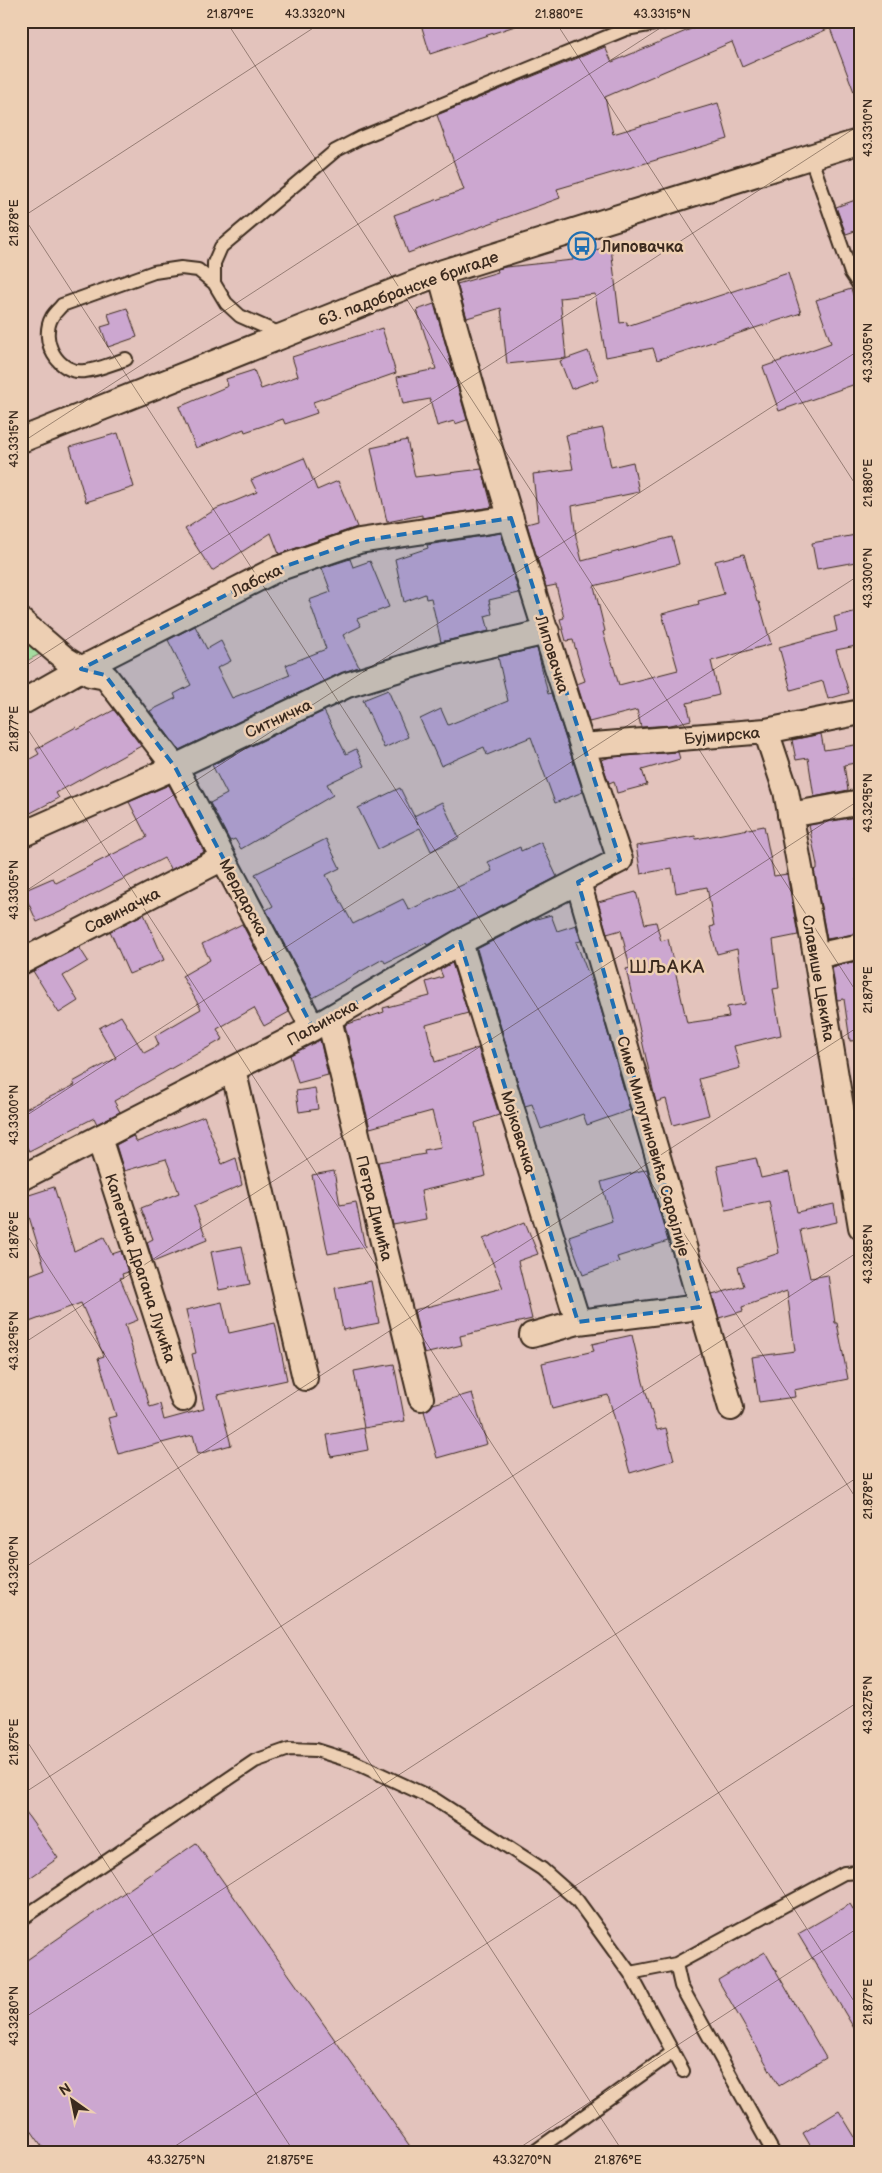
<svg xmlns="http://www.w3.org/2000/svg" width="882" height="2173" font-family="'Balsamiq Sans',sans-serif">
  <rect width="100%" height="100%" fill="#e3c3bc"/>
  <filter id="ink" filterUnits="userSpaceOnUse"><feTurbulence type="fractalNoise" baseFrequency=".02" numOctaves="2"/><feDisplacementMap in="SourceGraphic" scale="10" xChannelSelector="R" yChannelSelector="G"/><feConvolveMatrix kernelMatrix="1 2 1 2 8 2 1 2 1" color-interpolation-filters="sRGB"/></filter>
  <g filter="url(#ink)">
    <!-- green -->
    <path fill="#a4dca0" stroke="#70835f" d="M 21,639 L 42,653 L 21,664 Z"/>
    <!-- building -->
    <path fill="#cca7d0" stroke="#3b2a1e" d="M 420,21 L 517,21 L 518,25 L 430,54 Z
      M 710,21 L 861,21 L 861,105 L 859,105 L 830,28 L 742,67 L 732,42 L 605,97 L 613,134 L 718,103 L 728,139 L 557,189 L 560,198 L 408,253 L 394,215 L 464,190 L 437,115 L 605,47 L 612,62 Z
      M 861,198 L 861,229 L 846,234 L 836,207 Z
      M 611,248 L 620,323 L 627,322 L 627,326 L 788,273 L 801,313 L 657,360 L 653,348 L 606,357 L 595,294 L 560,298 L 566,358 L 507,364 L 501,308 L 467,318 L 457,284 L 498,272 L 497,269 L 506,267 L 573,260 L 572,252 Z
      M 851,289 L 861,317 L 861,382 L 779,411 L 763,367 L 831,343 L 816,300 Z
      M 434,304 L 467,420 L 455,424 L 454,421 L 437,426 L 430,399 L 403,404 L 397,377 L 436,369 L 417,310 Z
      M 127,308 L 137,337 L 108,347 L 101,327 L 111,324 L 108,314 Z
      M 382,328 L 396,373 L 313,402 L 317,413 L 285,424 L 283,419 L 245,432 L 244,429 L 196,448 L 179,407 L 228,386 L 226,379 L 254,370 L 261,389 L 298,376 L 292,357 Z
      M 588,351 L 599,379 L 571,389 L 560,361 Z
      M 603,428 L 611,467 L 633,462 L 639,492 L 572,506 L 576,537 L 582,561 L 672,537 L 679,564 L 594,586 L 605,631 L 603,632 L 619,685 L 678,670 L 662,614 L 699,604 L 698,601 L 724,594 L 715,561 L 744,554 L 757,602 L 759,602 L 771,644 L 711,661 L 719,695 L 687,703 L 691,720 L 671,725 L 641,727 L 637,710 L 589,722 L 577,684 L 585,681 L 573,640 L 566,641 L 560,619 L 564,618 L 556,585 L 546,587 L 527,524 L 538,521 L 533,474 L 573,469 L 566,435 Z
      M 118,433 L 134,487 L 86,502 L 70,447 Z
      M 407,440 L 415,477 L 482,469 L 492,507 L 422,518 L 422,515 L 387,522 L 371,448 Z
      M 304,458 L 317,490 L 338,481 L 357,527 L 279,554 L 271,533 L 212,571 L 185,529 L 216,509 L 257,492 L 251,480 Z
      M 501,533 L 519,593 L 489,600 L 492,614 L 485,616 L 489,631 L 441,642 L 431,598 L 426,599 L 425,594 L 404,602 L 395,559 L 428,548 L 427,545 Z
      M 861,534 L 861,561 L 817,569 L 812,543 Z
      M 350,559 L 353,567 L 370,561 L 389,607 L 357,619 L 361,626 L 343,635 L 359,667 L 341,673 L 179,750 L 150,711 L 176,698 L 174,694 L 191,685 L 168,640 L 195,626 L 207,649 L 221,641 L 231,661 L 217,668 L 232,698 L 290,675 L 286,665 L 326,649 L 309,600 L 331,592 L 322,568 Z
      M 861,610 L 861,645 L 836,650 L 849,693 L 828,699 L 823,681 L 791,690 L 779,647 L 837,631 L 834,617 Z
      M 537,648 L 548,694 L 551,693 L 583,792 L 555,803 L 531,737 L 487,755 L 484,747 L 441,766 L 420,719 L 441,709 L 448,725 L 508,701 L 498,657 Z
      M 388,690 L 408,737 L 384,748 L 363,700 Z
      M 114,710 L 141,746 L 56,793 L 59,798 L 21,818 L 21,764 L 39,754 L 36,749 L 76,727 L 77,730 Z
      M 324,711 L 346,754 L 356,749 L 364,766 L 327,784 L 333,795 L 241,849 L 235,839 L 230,841 L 210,803 L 227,794 L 212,765 Z
      M 821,734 L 824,750 L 861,744 L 861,762 L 844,765 L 848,790 L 814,797 L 808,758 L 796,760 L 792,740 Z
      M 678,752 L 680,759 L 642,770 L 647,785 L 617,793 L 614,781 L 609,783 L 601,760 L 611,757 Z
      M 169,785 L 204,852 L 171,870 L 164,858 L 67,908 L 67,909 L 37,922 L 23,891 L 53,878 L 56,883 L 147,837 L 129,802 Z
      M 400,788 L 418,824 L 414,816 L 442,802 L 459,838 L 431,851 L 420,828 L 378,849 L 358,808 Z
      M 861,816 L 861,878 L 856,879 L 861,902 L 861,933 L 827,939 L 814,870 L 817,869 L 817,865 L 809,825 Z
      M 764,826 L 774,876 L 787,874 L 798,935 L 773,940 L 779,988 L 773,989 L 781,1035 L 734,1046 L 740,1068 L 699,1079 L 709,1115 L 673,1125 L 666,1099 L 656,1102 L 655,1098 L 626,969 L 630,968 L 621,930 L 607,934 L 598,902 L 636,892 L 645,924 L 656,922 L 661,941 L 668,939 L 687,1023 L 729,1017 L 727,1007 L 745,1004 L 737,949 L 717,954 L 710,927 L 714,926 L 707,887 L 676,893 L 672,868 L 641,874 L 636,846 L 695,836 L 696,839 Z
      M 326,839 L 340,868 L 326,875 L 353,924 L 403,899 L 409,910 L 492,871 L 488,862 L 520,847 L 521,851 L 541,842 L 557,877 L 427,945 L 426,943 L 385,963 L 383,959 L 313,998 L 266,910 L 273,906 L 255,874 Z
      M 144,914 L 164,960 L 129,974 L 110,931 Z
      M 551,915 L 557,931 L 576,925 L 581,941 L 576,942 L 599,1002 L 630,1110 L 587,1125 L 583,1114 L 541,1129 L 532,1104 L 525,1106 L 477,949 L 533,920 Z
      M 242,924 L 289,1012 L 264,1026 L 254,1008 L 217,1029 L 223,1039 L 114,1101 L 120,1112 L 97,1124 L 94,1118 L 29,1151 L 21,1137 L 21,1111 L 75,1085 L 73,1082 L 116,1058 L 99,1028 L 121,1016 L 144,1053 L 159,1045 L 155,1036 L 201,1009 L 182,976 L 210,960 L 202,944 Z
      M 79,947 L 88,961 L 63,976 L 78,1001 L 59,1013 L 33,971 Z
      M 861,960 L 861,1040 L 850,1041 L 844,999 L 837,1000 L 832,967 Z
      M 452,963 L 468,1013 L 426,1025 L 435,1062 L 478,1048 L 499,1115 L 475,1123 L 486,1176 L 421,1191 L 426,1219 L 393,1225 L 378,1162 L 425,1154 L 424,1150 L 441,1147 L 432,1111 L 370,1128 L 345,1025 L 384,1012 L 383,1008 L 430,996 L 426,982 L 443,977 L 440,970 Z
      M 320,1040 L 328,1075 L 298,1083 L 290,1055 Z
      M 315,1088 L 318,1109 L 299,1112 L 296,1091 Z
      M 204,1116 L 222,1164 L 236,1158 L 242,1185 L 194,1206 L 207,1240 L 153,1262 L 147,1242 L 153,1239 L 141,1208 L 179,1193 L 166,1159 L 124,1171 L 116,1145 L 133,1136 L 137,1142 Z
      M 756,1158 L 761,1178 L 789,1172 L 797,1212 L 834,1204 L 837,1222 L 800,1230 L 810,1278 L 828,1275 L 835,1323 L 837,1323 L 848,1379 L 794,1390 L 795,1397 L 759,1402 L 752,1357 L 795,1351 L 787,1291 L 742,1307 L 743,1311 L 719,1318 L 712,1295 L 744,1286 L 738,1267 L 779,1253 L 769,1201 L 726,1210 L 717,1166 Z
      M 647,1169 L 668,1241 L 617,1257 L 619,1262 L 583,1275 L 569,1236 L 612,1221 L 601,1182 Z
      M 334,1171 L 340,1205 L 356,1202 L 365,1247 L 328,1254 L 312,1175 Z
      M 54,1187 L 74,1251 L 104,1237 L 112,1254 L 121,1251 L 128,1272 L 122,1274 L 123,1277 L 120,1278 L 138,1320 L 125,1325 L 150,1407 L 160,1404 L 164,1420 L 204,1409 L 192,1354 L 196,1353 L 186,1310 L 222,1302 L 229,1333 L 275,1323 L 287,1380 L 218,1395 L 231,1445 L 198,1454 L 193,1435 L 118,1454 L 108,1418 L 116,1416 L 98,1358 L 104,1356 L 81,1303 L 21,1325 L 21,1278 L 45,1269 L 23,1197 Z
      M 525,1222 L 538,1254 L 518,1261 L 532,1319 L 460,1336 L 462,1345 L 424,1354 L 414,1310 L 503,1288 L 483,1239 Z
      M 242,1246 L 250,1284 L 219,1290 L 211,1252 Z
      M 371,1281 L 379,1323 L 343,1330 L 335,1288 Z
      M 632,1335 L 643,1382 L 657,1430 L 666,1428 L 674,1460 L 630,1473 L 608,1395 L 552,1409 L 542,1363 L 594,1351 L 592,1344 Z
      M 394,1364 L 405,1421 L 364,1428 L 354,1371 Z
      M 472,1393 L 487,1444 L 437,1458 L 424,1411 L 430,1408 L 433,1404 Z
      M 364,1428 L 368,1450 L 331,1457 L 327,1435 Z
      M 21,1806 L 58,1858 L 21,1884 Z
      M 196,1843 L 414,2152 L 46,2152 L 21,2116 L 21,1964 Z
      M 850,1904 L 861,1922 L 861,2040 L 798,1934 Z
      M 765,1952 L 826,2058 L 779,2086 L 718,1980 Z
      M 839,2111 L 861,2147 L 861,2152 L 814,2152 L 803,2133 Z"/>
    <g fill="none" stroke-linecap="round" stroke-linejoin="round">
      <!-- service casing -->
      <g stroke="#3b2a1e" stroke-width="16">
        <path id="service" d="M 810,156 L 851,273 L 861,288
          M 214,283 L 214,263 L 221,247 L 335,151 L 360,138 L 626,29 L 671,21
          M 126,359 C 113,363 98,370 85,371 C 58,375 39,340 52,317 C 54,313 59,309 62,305 L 154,272 L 181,268 L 198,270 L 214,283 L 226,303 L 240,316 L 283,335
          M 21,1919 L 255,1761 L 289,1749 L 316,1750 L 354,1762 L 434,1799 L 542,1869 L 577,1900 L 630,1973 L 683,2071
          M 676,1964 L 681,1986 L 773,2152
          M 630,1973 L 676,1964 L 844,1873 L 861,1872
          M 534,2152 L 673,2052"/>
      </g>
      <!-- minor casing -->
      <g stroke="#3b2a1e" stroke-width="28">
        <path id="minor" d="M 21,440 L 440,273 L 861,141
          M 21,621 L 65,659 L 90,674 L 106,677 L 175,767 L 313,1028
          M 21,703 L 81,669 L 277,569 L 359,541 L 511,518
          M 766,731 L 786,791 L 816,956 L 861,1227
          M 582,746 L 766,731 L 861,712
          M 790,815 L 861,802
          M 21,835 L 175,767 L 347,685 L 445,655 L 547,632
          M 578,882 L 731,1408
          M 460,942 L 578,1322
          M 816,956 L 861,946
          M 21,962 L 223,858
          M 329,1019 L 421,1398
          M 233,1069 L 305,1378
          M 99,1138 L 183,1399
          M 21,1178 L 313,1028 L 460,942 L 620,860 C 555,666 494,471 440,273
          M 532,1335 L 578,1322 L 700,1307"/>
      </g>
      <!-- service -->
      <use href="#service" stroke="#edcfb3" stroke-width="12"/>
      <!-- minor -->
      <use href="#minor" stroke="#edcfb3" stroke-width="24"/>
    </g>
  </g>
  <!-- marked area -->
  <path fill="#1f6fb2" fill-opacity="0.2" stroke="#1f6fb2" stroke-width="4" stroke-dasharray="10 6" stroke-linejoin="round" d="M 511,518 L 620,860 L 578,882 L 700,1307 L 578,1322 L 460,942 L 313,1028 L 175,767 L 105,675 L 81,669 L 277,569 L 359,541 Z"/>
  <!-- ticks -->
  <path fill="none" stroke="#3b2a1e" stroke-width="1" stroke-opacity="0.45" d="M 226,21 L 861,999M 555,21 L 861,493M 21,213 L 861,1506M 21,218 L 324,21M 21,443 L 671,21M 21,669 L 861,124M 21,719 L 861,2012M 21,894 L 861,349M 21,1119 L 861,574M 21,1226 L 623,2152M 21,1345 L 861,799M 21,1570 L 861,1025M 21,1732 L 294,2152M 21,1795 L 861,1250M 21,2020 L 861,1475M 166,2152 L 861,1700M 513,2152 L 861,1926M 860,2152 L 861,2151"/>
  <!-- icons -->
  <defs>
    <g id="bus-ring" transform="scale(1.4375)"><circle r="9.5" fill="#edcfb3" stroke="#1f6fb2" stroke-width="1.5"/><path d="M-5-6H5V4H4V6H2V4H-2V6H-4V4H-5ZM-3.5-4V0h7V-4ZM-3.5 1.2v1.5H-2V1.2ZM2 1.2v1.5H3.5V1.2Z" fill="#1f6fb2"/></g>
  </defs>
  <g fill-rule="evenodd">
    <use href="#bus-ring" x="582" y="246"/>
  </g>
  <g text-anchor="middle" stroke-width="5" stroke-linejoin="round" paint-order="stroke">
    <!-- poi labels -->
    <g font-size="16" font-weight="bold" fill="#3b2a1e" stroke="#edcfb3" text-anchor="start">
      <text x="601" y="252">Липовачка</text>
    </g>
    <!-- street labels -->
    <g font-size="16" fill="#3b2a1e" stroke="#edcfb3">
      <text transform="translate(408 288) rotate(-20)" y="6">63. падобранске бригаде</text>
      <text transform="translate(256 580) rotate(-26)" y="6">Лабска</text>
      <text transform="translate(553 654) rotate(73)" y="6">Липовачка</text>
      <text transform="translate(278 718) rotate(-25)" y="6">Ситничка</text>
      <text transform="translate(722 735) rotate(-5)" y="6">Бујмирска</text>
      <text transform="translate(244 897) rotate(62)" y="6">Мердарска</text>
      <text transform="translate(122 910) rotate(-27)" y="6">Савиначка</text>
      <text transform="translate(819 978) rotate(80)" y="6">Славише Цекића</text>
      <text transform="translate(322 1022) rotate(-29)" y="6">Паљинска</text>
      <text transform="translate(519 1132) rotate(73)" y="6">Мојковачка</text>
      <text transform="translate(654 1146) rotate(74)" y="6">Симе Милутиновића Сарајлије</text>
      <text transform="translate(375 1208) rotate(76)" y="6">Петра Димића</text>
      <text transform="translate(141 1268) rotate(72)" y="6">Капетана Драгана Лукића</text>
    </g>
    <!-- quarter labels -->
    <g font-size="19" letter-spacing="1" fill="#3b2a1e" stroke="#edcfb3">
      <text x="667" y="973">ШЉАКА</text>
    </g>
  </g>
  <!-- margin -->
  <rect width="882" height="2173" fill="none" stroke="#edcfb3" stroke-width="55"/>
  <!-- north arrow -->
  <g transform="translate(72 2100) rotate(327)" stroke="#edcfb3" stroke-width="4" paint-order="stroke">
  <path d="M0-4L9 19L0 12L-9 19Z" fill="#3b2a1e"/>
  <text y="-8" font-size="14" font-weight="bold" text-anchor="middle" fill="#3b2a1e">N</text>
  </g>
  <rect x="28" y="28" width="826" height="2118" fill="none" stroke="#3b2a1e" stroke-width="2"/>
  <g font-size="12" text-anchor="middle" fill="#3b2a1e">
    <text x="230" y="18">21.879°E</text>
    <text x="315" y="18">43.3320°N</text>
    <text x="559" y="18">21.880°E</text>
    <text x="662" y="18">43.3315°N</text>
    <text transform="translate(868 128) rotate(-90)" y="4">43.3310°N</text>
    <text transform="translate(14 223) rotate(-90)" y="4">21.878°E</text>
    <text transform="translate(868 353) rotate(-90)" y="4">43.3305°N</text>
    <text transform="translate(14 439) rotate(-90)" y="4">43.3315°N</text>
    <text transform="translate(868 483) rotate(-90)" y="4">21.880°E</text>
    <text transform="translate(868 578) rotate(-90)" y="4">43.3300°N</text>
    <text transform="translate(14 729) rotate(-90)" y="4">21.877°E</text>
    <text transform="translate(868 803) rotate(-90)" y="4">43.3295°N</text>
    <text transform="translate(14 890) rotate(-90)" y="4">43.3305°N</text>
    <text transform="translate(868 990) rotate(-90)" y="4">21.879°E</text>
    <text transform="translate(14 1115) rotate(-90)" y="4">43.3300°N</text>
    <text transform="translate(14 1235) rotate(-90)" y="4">21.876°E</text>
    <text transform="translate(868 1254) rotate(-90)" y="4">43.3285°N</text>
    <text transform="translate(14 1341) rotate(-90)" y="4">43.3295°N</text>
    <text transform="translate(868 1496) rotate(-90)" y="4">21.878°E</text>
    <text transform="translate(14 1566) rotate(-90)" y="4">43.3290°N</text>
    <text transform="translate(868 1705) rotate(-90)" y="4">43.3275°N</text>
    <text transform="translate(14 1742) rotate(-90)" y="4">21.875°E</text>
    <text transform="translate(868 2002) rotate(-90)" y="4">21.877°E</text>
    <text transform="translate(14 2016) rotate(-90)" y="4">43.3280°N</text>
    <text x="176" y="2164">43.3275°N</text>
    <text x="290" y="2164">21.875°E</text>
    <text x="522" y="2164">43.3270°N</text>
    <text x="618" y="2164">21.876°E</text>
  </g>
</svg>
